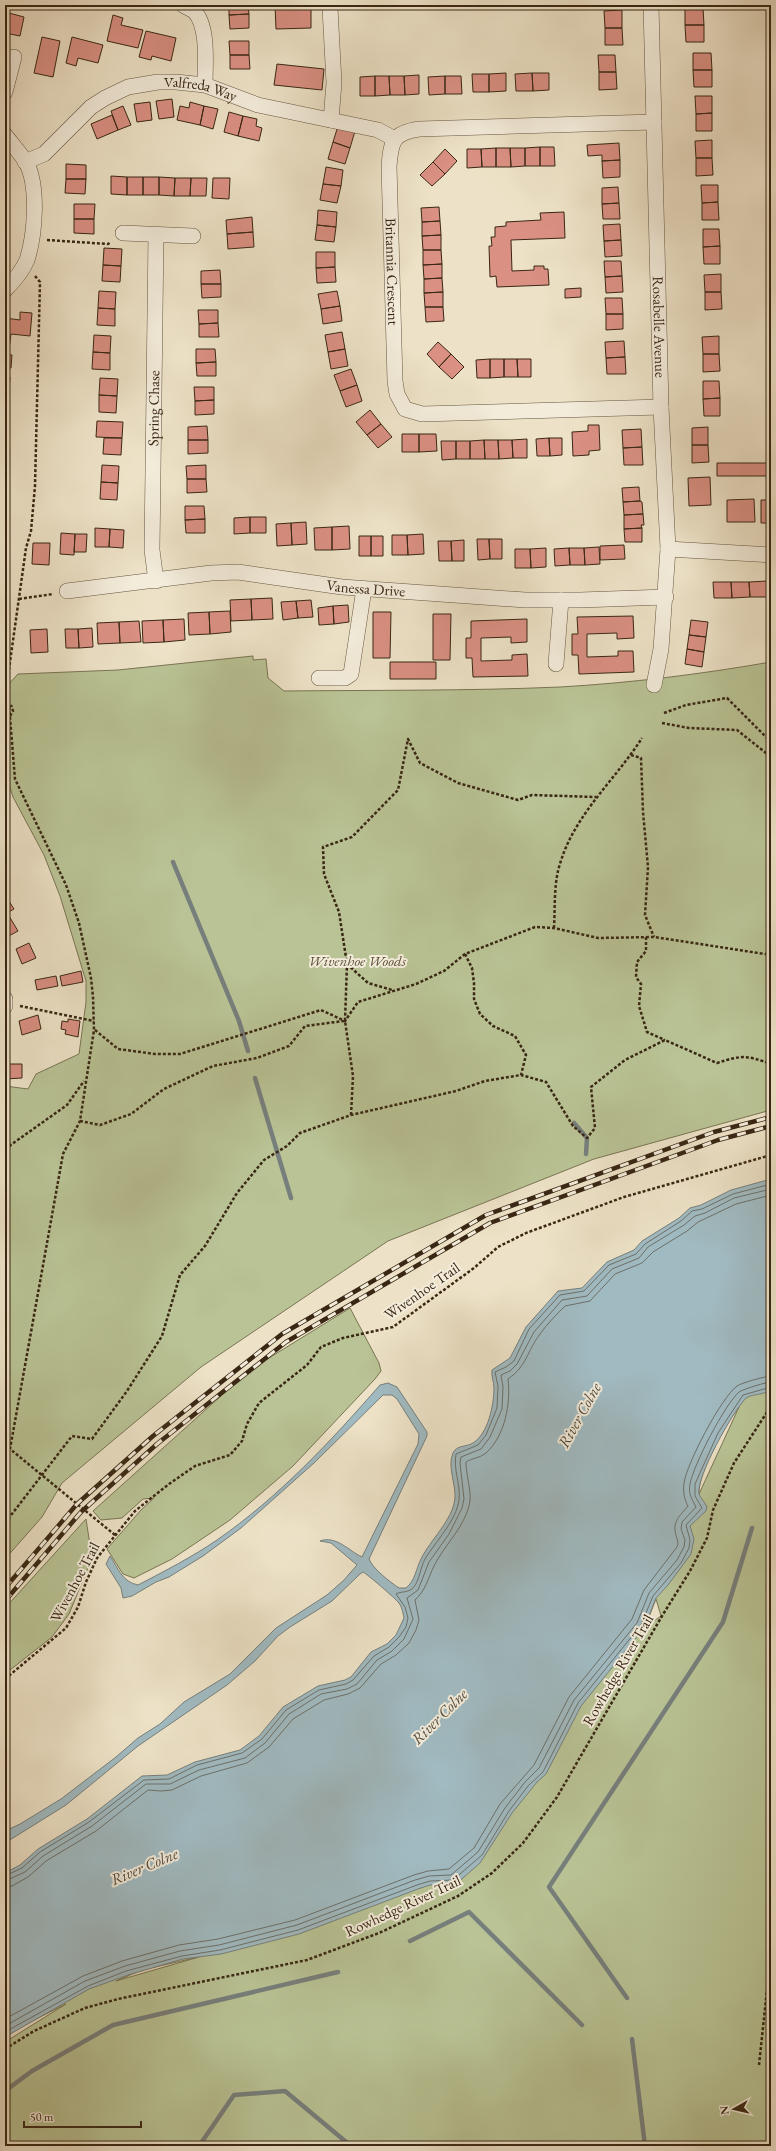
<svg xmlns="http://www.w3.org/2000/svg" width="776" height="2151" font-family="'EB Garamond',serif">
  <rect width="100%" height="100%" fill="#ede2c7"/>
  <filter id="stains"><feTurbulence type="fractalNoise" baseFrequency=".005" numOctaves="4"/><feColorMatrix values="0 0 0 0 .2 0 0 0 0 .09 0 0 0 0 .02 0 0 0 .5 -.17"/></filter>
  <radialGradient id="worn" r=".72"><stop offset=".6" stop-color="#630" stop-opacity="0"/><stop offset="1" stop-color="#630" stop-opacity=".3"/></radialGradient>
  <!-- green -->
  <path fill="#b9c395" stroke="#797554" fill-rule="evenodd" d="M 253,656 L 253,660 L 266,659 L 268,678 L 284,691 C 376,690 468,691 560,687 C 631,683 702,674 771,662 L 771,1110 L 594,1159 L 388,1241 L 201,1367 L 62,1483 L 42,1517 L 5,1559 L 5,1086 L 28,1089 L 36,1074 L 79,1054 L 86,1002 L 86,981 L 60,896 L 44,855 L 13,797 L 5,772 L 5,688 L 18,674 L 118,670 Z
    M 771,1296 L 771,2133 L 763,2146 L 5,2146 L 5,2042 L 66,2004 L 18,2028 L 5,2037 L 5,1979 L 86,1921 ZM 739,1407 L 699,1494 C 698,1472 725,1425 739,1407 ZM 656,1599 L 661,1616 L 645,1627 ZM 199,1957 L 116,1981 L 142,1970 Z
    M 350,1308 L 379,1363 L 381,1371 L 375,1379 L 293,1466 L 230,1520 L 172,1559 L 134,1578 L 123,1574 L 107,1549 L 141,1510 L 154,1498 L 143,1499 L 122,1518 L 101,1520 L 93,1511 L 242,1377 L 264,1361 Z
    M 86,1519 L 92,1558 L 69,1614 L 52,1637 L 5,1674 L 5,1608 Z"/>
  <!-- water -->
  <path fill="#a0bac1" stroke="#777f7c" d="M 771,1179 L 771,1389 C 763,1396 754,1393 746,1398 C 733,1411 696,1477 699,1494 C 700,1498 705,1502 707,1507 L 706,1511 L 690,1526 L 694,1539 L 691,1554 L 668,1585 L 656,1598 L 644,1628 L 581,1706 L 546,1774 L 537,1782 L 512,1813 L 480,1863 L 456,1884 L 430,1885 L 418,1889 L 299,1934 L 221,1954 L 183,1959 L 128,1975 L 89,1989 L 5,2037 L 5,1873 L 20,1865 L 38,1849 L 87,1819 L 142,1776 L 167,1775 L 195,1762 L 240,1750 L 259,1736 L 283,1707 L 318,1686 L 345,1680 L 351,1677 L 371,1652 L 387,1644 L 396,1635 L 404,1618 C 403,1613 402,1607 399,1603 C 396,1599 366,1573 363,1572 L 360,1574 L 332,1601 L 290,1627 L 278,1636 L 255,1661 L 227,1685 L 138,1746 L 66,1805 L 5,1843 L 5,1831 L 20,1824 L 61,1799 L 116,1757 L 138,1738 L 160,1724 L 184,1702 L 230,1674 L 276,1628 L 327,1595 L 344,1580 L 357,1565 L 331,1543 L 320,1541 C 336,1535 349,1551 362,1557 L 418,1444 L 419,1434 L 397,1399 L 392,1395 L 383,1395 L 314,1463 L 241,1528 L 203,1556 L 169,1577 L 156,1582 L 132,1596 L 123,1598 L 121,1588 L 106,1564 L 110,1556 C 118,1568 122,1582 138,1585 C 165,1571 192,1557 217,1540 C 279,1497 331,1441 380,1385 L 388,1383 L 397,1387 L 427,1432 L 427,1436 L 369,1559 C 373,1569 390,1582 399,1588 L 406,1588 C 415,1581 416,1569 421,1559 C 430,1540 453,1520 455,1498 C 456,1484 447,1467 453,1453 C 456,1445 467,1447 473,1443 C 488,1434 494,1405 494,1388 C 494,1382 491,1376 492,1370 L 510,1358 L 526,1327 L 558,1291 L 582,1288 L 607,1262 L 634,1250 L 642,1241 L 679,1218 L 690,1208 L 701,1205 L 731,1190 Z"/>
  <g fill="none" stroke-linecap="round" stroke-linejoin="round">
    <!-- shore -->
    <path stroke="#6c706a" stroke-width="1" d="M 5,1876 L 22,1868 L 40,1852 L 89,1822 L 144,1780 L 169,1779 L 197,1765 L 242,1753 L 262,1739 L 286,1710 L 319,1690 L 346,1684 L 353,1680 L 374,1656 L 389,1647 L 399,1637 L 406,1627 L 408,1618 L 405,1607 L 396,1594 C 401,1591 408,1593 413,1588 C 420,1580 420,1568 425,1559 C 436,1541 456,1521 459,1500 C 461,1485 453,1470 456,1454 L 478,1445 L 486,1435 L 497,1408 L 498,1386 L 495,1372 L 506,1367 L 514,1361 L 529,1329 L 560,1295 L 584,1291 L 609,1265 L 636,1254 L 645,1244 L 681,1221 L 692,1211 L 702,1209 L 733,1194 L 771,1184
      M 5,1881 L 25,1872 L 43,1856 L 92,1826 L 146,1784 L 170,1784 L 199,1770 L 245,1758 L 265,1743 L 289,1714 L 321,1694 L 347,1689 L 357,1684 L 377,1660 L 392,1651 L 404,1639 L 413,1619 L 407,1598 L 418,1590 L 429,1562 L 449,1534 L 462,1508 L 464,1499 L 460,1463 L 461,1457 L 481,1449 L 490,1437 L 502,1409 L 503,1387 L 501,1375 L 510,1371 L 517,1364 L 534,1332 L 562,1300 L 587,1296 L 612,1269 L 639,1258 L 648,1247 L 684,1225 L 695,1216 L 705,1213 L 734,1198 L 771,1189
      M 5,1887 L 12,1886 L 28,1877 L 46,1861 L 96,1831 L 148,1790 L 161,1791 L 172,1790 L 201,1776 L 247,1763 L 269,1747 L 293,1719 L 324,1700 L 348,1694 L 360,1688 L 381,1664 L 396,1655 L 409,1643 L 416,1630 L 419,1620 L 415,1600 C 426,1590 428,1578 434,1566 C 445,1544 466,1526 470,1501 C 471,1488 466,1475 466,1462 C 472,1458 480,1458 486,1453 C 505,1436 511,1403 508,1379 C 527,1366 527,1351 540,1334 C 547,1324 556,1315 565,1306 L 590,1301 L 615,1274 L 642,1263 L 653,1252 L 687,1231 L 698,1222 L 736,1204 L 771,1195
      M 5,2019 L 83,1976 L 122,1961 L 179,1945 L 218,1939 L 295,1920 L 414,1875 L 428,1871 L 449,1869 L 474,1848 L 500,1804 L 534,1765 L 569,1697 L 632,1619 L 644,1590 L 677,1547 C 679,1542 677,1540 676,1535 C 672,1521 680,1516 688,1506 C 684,1499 683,1491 684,1483 C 687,1463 721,1398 737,1386 C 741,1383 766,1376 771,1376
      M 5,2026 L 85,1981 L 125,1966 L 180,1951 L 219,1945 L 297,1925 L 415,1880 L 429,1876 L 451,1875 L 478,1852 L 505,1808 L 525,1782 L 539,1768 L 574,1700 L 637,1623 L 649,1593 L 677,1560 L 684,1547 L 685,1540 L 681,1529 L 682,1522 L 696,1507 C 692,1499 688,1494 690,1484 C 693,1466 725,1404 739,1392 C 743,1389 767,1382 771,1382
      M 5,2032 L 88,1986 L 126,1971 L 182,1956 L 220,1950 L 298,1930 L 417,1885 L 430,1881 L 453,1880 L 482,1855 L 509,1811 L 528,1786 L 543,1772 L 578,1703 L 641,1625 L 653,1596 L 681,1563 L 689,1548 L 690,1540 L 686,1525 L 702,1508 L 695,1496 L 695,1484 L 718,1433 L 743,1395 L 771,1387"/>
    <!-- stream -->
    <path stroke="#777f7c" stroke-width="4.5" d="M 173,862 L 239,1021 L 248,1051
      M 255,1078 L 291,1198
      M 574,1123 L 587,1138 L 586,1154
      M 410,1941 L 469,1912 L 582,2025
      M 627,1998 L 549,1887 L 723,1622 L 752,1528
      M 632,2039 L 645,2146
      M 5,2091 L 32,2071 L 113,2025 L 338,1972
      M 199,2146 L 234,2095 L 285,2091 L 351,2146"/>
  </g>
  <!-- building -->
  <path fill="#da9083" stroke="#392714" d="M 229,5 L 248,5 L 249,14 L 229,15 Z
    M 275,5 L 311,5 L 311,28 L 276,29 Z
    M 685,8 L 703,8 L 704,25 L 685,25 Z
    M 622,10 L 622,28 L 605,28 L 604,11 Z
    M 5,12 L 24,17 L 20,36 L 5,33 Z
    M 249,14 L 249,28 L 230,29 L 229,15 Z
    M 113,15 L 123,18 L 121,25 L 143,30 L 138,48 L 107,41 Z
    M 685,25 L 704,25 L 704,42 L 686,42 Z
    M 605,28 L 622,28 L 623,45 L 605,45 Z
    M 146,31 L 176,38 L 171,61 L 152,56 L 151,60 L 139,57 Z
    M 42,37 L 60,41 L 53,77 L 34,73 Z
    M 72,37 L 103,45 L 98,63 L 78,58 L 76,66 L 66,63 Z
    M 229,41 L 249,41 L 249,55 L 230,55 Z
    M 693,53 L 711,53 L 712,70 L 693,70 Z
    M 230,55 L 249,55 L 250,69 L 230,69 Z
    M 598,55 L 615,55 L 616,72 L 599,72 Z
    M 277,64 L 324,69 L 322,90 L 274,85 Z
    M 693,70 L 712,70 L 712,87 L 694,87 Z
    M 599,72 L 616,72 L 617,89 L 599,90 Z
    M 506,73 L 506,91 L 489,92 L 489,74 Z
    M 532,73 L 533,91 L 516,91 L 515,74 Z
    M 532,73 L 549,73 L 549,90 L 533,91 Z
    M 472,74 L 489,74 L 489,92 L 473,92 Z
    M 419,75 L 419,94 L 405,95 L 404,76 Z
    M 375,76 L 389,76 L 390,95 L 375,96 Z
    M 375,76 L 375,96 L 360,96 L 360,77 Z
    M 389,76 L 404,76 L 405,95 L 390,95 Z
    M 445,76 L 461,76 L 462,94 L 445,94 Z
    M 445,76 L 445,94 L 429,95 L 428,77 Z
    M 695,96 L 712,96 L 712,113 L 696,114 Z
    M 172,99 L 174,117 L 159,119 L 156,101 Z
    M 150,102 L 152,120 L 137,122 L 134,104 Z
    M 190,102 L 204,106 L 200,125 L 177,120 L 180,106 L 189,108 Z
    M 123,106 L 131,125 L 118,130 L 111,111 Z
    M 204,106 L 218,109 L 213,129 L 200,125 Z
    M 229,112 L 243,116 L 238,136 L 224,132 Z
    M 712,113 L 712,131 L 696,131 L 696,114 Z
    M 112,115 L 118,130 L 97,139 L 91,124 Z
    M 243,116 L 257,119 L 256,126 L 262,128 L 259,141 L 238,136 Z
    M 338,126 L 355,131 L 350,148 L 333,142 Z
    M 712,140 L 712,158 L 696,158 L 695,141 Z
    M 333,142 L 350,148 L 345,164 L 328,159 Z
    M 619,143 L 620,160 L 602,161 L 602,155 L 588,156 L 587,145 Z
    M 540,147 L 540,166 L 525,166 L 525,148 Z
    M 540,147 L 554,147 L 555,166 L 540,166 Z
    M 496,148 L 496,167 L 482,167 L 481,149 Z
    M 496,148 L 510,148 L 511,167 L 496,167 Z
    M 510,148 L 525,148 L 525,166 L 511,167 Z
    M 445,149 L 457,161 L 445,174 L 433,162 Z
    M 467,149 L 481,149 L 482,167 L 467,168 Z
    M 696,158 L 712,158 L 713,175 L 696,176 Z
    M 620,160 L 620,177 L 603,178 L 602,161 Z
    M 433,162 L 445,174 L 432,186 L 420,175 Z
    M 66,164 L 86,165 L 86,179 L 66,179 Z
    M 326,167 L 343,170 L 341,186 L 323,184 Z
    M 111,176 L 127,177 L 127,195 L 111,194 Z
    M 127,177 L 143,177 L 143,195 L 127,195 Z
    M 143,177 L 159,177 L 159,195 L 143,195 Z
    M 159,177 L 175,178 L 174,196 L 159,195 Z
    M 175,178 L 191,178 L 190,196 L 174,196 Z
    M 191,178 L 207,178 L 206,196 L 190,196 Z
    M 213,178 L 230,178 L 229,199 L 212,198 Z
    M 66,179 L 86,179 L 85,194 L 65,193 Z
    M 323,184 L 341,186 L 337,203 L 320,200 Z
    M 701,185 L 718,185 L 718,202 L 702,203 Z
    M 618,187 L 619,203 L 602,204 L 602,188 Z
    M 718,202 L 719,220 L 702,220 L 702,203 Z
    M 619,203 L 620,219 L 603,219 L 602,204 Z
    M 74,204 L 95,204 L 94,219 L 74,219 Z
    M 439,207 L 440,221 L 422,222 L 421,208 Z
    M 318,210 L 337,212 L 336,227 L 317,225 Z
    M 564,212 L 565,238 L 511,240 L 512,271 L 534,270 L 534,266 L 544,266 L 544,269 L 548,269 L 549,285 L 497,287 L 496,276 L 490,277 L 489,246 L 492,246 L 491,237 L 495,237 L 495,227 L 506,226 L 506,222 L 541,220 L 540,213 Z
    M 252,217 L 253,232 L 227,234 L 226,220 Z
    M 74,219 L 94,219 L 94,234 L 74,233 Z
    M 440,221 L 441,235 L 422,236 L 422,222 Z
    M 620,224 L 621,240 L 604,241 L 603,225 Z
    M 317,225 L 336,227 L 334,242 L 315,240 Z
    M 703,229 L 719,229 L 720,246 L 703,247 Z
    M 253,232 L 254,247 L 228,249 L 227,234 Z
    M 441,235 L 441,250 L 423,250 L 422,236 Z
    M 621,240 L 622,256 L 605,257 L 604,241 Z
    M 720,246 L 720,264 L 704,264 L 703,247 Z
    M 104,248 L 122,249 L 121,266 L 103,265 Z
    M 423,250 L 441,250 L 442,264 L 423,265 Z
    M 316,252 L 335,252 L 335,267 L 316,268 Z
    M 604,261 L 621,261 L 622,276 L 605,277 Z
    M 442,264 L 442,278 L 424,279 L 423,265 Z
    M 103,265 L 121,266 L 120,282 L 102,281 Z
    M 335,267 L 336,282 L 317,283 L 316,268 Z
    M 220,270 L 221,284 L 201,284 L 201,271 Z
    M 721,274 L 721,292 L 705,292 L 704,275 Z
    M 622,276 L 623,292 L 606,293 L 605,277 Z
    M 442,278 L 443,292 L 424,293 L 424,279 Z
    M 201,284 L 221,284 L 221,297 L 202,298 Z
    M 581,288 L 581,297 L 565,298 L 565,289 Z
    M 99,291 L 116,292 L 115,309 L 98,308 Z
    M 337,291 L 340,306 L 321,309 L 318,294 Z
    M 443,292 L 443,307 L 425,307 L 424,293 Z
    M 705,292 L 721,292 L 722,309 L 705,310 Z
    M 605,298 L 622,298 L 623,314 L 606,314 Z
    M 340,306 L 342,321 L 323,324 L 321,309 Z
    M 425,307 L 443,307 L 444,321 L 426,322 Z
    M 98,308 L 115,309 L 115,326 L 97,325 Z
    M 198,310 L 218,310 L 218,323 L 199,324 Z
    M 20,312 L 32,313 L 30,336 L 11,334 L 9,350 L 5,349 L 5,318 L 20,320 Z
    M 606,314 L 623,314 L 623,329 L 606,330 Z
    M 218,323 L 219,337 L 199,337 L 199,324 Z
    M 342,332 L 345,349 L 328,352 L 325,335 Z
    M 94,335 L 111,336 L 110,353 L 93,352 Z
    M 719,336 L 719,354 L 703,354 L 702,337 Z
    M 624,341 L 625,357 L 606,358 L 605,342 Z
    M 438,342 L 451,354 L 439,367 L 427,354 Z
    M 196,349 L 215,349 L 216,362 L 196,363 Z
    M 345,349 L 348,366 L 331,369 L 328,352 Z
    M 93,352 L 110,353 L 110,370 L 92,369 Z
    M 5,354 L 12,355 L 11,368 L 5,368 Z
    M 451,354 L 464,367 L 452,379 L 439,367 Z
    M 703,354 L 719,354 L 720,371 L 703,372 Z
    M 625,357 L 626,374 L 607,374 L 606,358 Z
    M 490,359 L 490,378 L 477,378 L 476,360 Z
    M 490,359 L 504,359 L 504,377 L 490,378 Z
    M 504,359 L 517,359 L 518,377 L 504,377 Z
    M 517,359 L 531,359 L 531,377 L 518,377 Z
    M 216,362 L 216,376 L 197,376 L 196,363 Z
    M 351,369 L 357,385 L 340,391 L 334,375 Z
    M 5,376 L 10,377 L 9,390 L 5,390 Z
    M 100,378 L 118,379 L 117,396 L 99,395 Z
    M 703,381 L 719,381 L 720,398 L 703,399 Z
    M 357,385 L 362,401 L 346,407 L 340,391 Z
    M 194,387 L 214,387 L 214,400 L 195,401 Z
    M 99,395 L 117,396 L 116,413 L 99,412 Z
    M 720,398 L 720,416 L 704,416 L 703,399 Z
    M 214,400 L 214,414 L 195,415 L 195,401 Z
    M 370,410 L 381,424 L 367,435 L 356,422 Z
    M 97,421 L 123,422 L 122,438 L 96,437 Z
    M 381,424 L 392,437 L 378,448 L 367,435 Z
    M 588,425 L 599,425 L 600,450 L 589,451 L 589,455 L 573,456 L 572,432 L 588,431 Z
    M 207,426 L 208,440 L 188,440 L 188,427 Z
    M 708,427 L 708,445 L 692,445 L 692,428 Z
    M 641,429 L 642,447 L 623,448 L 622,430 Z
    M 402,434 L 419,434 L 419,452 L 402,452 Z
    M 419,434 L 436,434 L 437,451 L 419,452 Z
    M 104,438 L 122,438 L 121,455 L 103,454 Z
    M 549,438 L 550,456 L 537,456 L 536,439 Z
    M 549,438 L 562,438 L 562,455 L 550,456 Z
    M 527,439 L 527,458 L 513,458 L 512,440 Z
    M 188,440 L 208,440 L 208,453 L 188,454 Z
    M 484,440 L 498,440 L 499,459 L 485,459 Z
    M 484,440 L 485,459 L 470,459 L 470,441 Z
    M 498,440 L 512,440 L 513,458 L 499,459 Z
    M 441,441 L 456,441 L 456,459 L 442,460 Z
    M 456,441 L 470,441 L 470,459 L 456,459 Z
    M 692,445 L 708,445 L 709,462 L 692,463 Z
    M 642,447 L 643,465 L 624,465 L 623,448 Z
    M 717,463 L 771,463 L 771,476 L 717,476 Z
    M 102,465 L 119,466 L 118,483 L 101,482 Z
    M 206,465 L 206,479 L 187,479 L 186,466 Z
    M 710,477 L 711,505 L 689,506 L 688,478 Z
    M 187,479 L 206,479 L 207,492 L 187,493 Z
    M 101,482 L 118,483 L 117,500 L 100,499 Z
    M 639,487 L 640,501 L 623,502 L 622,488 Z
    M 754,499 L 755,522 L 727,522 L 727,500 Z
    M 761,500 L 771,500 L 771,523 L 761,523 Z
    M 640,501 L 642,502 L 643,514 L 624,515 L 623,502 Z
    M 185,506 L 204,506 L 205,519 L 185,520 Z
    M 643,514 L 644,525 L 641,525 L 642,528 L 624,529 L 624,515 Z
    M 250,517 L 266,517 L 266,533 L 250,533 Z
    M 250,517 L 250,533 L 234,534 L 234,518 Z
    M 205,519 L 205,533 L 186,533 L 185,520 Z
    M 306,522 L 307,544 L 292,545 L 291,523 Z
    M 291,523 L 292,545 L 277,546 L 276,524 Z
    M 349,526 L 350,549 L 332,550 L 332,527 Z
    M 332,527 L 332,550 L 315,550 L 314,528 Z
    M 95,528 L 110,529 L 109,547 L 95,547 Z
    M 642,528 L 642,542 L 625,542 L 624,529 Z
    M 110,529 L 124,530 L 123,548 L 109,547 Z
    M 61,533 L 75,534 L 74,555 L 60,554 Z
    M 75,534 L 87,534 L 86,552 L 74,552 Z
    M 423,534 L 424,554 L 408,555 L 407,535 Z
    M 392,535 L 407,535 L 408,555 L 392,555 Z
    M 359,536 L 371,536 L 371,556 L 359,556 Z
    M 371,536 L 383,536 L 383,556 L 371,556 Z
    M 477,539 L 489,539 L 490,559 L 478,560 Z
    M 489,539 L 502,539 L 502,559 L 490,559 Z
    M 464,540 L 464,561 L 452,561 L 451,541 Z
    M 438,541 L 451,541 L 452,561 L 439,561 Z
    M 33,543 L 50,543 L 49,565 L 32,564 Z
    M 624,545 L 625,559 L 600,560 L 600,546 Z
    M 599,547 L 600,564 L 585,565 L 584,548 Z
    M 546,548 L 546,567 L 531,568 L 530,549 Z
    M 569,548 L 570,565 L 555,566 L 554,549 Z
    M 569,548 L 584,548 L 585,565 L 570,565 Z
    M 515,549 L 530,549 L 531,568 L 515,568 Z
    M 767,581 L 768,597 L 750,597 L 749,582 Z
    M 713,582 L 731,582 L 732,598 L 714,598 Z
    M 731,582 L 749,582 L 750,597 L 732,598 Z
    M 272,598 L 273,619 L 252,620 L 251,599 Z
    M 251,599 L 252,620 L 231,621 L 230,600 Z
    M 311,600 L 313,617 L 298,618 L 296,601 Z
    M 296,601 L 298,618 L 283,620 L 281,602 Z
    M 348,605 L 349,622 L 334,624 L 333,606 Z
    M 333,606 L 334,624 L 319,625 L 318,608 Z
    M 230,611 L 231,632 L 210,634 L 209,612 Z
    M 209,612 L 210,634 L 189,635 L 188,613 Z
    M 373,612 L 391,612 L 390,658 L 373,658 Z
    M 433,614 L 451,614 L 450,660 L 433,660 Z
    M 633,616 L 634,638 L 617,639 L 617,633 L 587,634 L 587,657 L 618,656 L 618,651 L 633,651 L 634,672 L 579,674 L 578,655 L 572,655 L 572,634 L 578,634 L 577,617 Z
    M 184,619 L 185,640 L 164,642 L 163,620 Z
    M 527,619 L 527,642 L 511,643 L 511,637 L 481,638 L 481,661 L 512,660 L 512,655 L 527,654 L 528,676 L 473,677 L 472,658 L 466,658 L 466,638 L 471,638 L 471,621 Z
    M 163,620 L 164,642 L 143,643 L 142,621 Z
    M 691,620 L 708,622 L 706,637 L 689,635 Z
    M 139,621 L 141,642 L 120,643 L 119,622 Z
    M 119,622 L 120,643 L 98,644 L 97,623 Z
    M 92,628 L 93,647 L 79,648 L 78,629 Z
    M 47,629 L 48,652 L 31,653 L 30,630 Z
    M 65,629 L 78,629 L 79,648 L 66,648 Z
    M 689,635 L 706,637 L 704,652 L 687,649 Z
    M 687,649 L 704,652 L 702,667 L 685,664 Z
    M 390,662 L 436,662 L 436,679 L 390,679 Z
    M 5,895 L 14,909 L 5,914 Z
    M 9,916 L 18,931 L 5,938 L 5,918 Z
    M 29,943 L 36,958 L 22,964 L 16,949 Z
    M 81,971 L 83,982 L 62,986 L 60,976 Z
    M 56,976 L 58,986 L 37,990 L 35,980 Z
    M 38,1015 L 41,1029 L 22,1035 L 19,1021 Z
    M 68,1019 L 80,1021 L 78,1037 L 65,1034 L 66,1030 L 61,1029 L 62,1021 L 68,1022 Z
    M 5,1064 L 22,1064 L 22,1078 L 5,1079 Z"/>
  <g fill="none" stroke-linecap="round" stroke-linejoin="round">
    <!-- minor casing -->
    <g stroke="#665641" stroke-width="16">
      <g id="minor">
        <path d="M 183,5 C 186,7 191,9 194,11 C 209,26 205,65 205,85"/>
        <path id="s1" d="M 651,5 L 661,407 L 668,549 L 661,649 L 654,685"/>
        <path d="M 330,8 L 334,83 L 331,120"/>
        <path d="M 5,92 L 14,57"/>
        <path id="s2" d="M 654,122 L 419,129 C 393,133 391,141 389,166 L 395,381 L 397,394 L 405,409 L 422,414 L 661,407"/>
        <path d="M 5,135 C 12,144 20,153 26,162 C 39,186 35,235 27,260 C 22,272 14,281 5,290"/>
        <path id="s3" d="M 25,162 L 44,154 L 91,107 L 105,98 L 128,87 L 158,82 L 176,82 L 205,85 L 258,105 L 378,130 L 395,139"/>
        <path d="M 123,233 L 193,236"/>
        <path d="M 668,549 L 771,555"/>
        <path id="s4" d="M 156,581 L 152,550 L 156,235"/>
        <path id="s5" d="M 67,591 L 211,573 L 238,572 L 342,587 L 525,600 L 580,600 L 666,597"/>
        <path d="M 556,664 L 561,600"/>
        <path d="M 319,678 L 345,678 L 351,674 L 364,589"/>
        <path d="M 5,999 L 5,1006"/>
      </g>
    </g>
    <!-- path -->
    <path stroke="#392714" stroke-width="2.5" stroke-dasharray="3 2" stroke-linecap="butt" d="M 47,240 L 108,244 L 111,242
      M 35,276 L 40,282 L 35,486 L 31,531 L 26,548 L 9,669 L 8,693 L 15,779 L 66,885 L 79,923 L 91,978 L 93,997 L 94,1030 L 80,1121 L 63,1154 L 10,1449 L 115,1535
      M 19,599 L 53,594
      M 5,672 L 9,673
      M 664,713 L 686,705 L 727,698 L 771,742
      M 10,716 L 13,711 L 11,705
      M 662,723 L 689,728 L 737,730 L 771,757
      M 631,755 L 641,758 L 643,812 L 648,867 L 645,915 L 654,937
      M 554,928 C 555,910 554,888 558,871 C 571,817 614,782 642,738
      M 646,937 L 646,951 L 637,962 L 636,977 L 641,984 L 639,1006 L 647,1032 L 665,1040
      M 465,954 L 472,968 L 474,983 L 474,999 L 480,1014 L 493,1026 L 515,1036 L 526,1055 L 521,1075
      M 347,964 L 368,983 L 392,990
      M 20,1006 L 94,1021
      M 95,1030 L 118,1049 L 155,1054 L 180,1054 L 321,1010 L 345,1021 L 358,1002 L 416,984 L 444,971 L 465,954 L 535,927 L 554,928 L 598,938 L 654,937 L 765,954 L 771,953
      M 351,1115 L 353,1076 L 345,1021 L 347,964 L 339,912 L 324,874 L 323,847 L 352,837 L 398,790 L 408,739 L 420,763 L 458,783 L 518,800 L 532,795 L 596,797
      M 80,1121 L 100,1125 L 131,1114 L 164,1089 L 213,1066 L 257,1058 L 289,1046 L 305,1026 L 344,1021
      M 5,1149 L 67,1105 L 84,1081
      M 5,1523 L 72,1436 L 92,1439 L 127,1391 L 162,1336 L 180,1275 L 205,1246 L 237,1193 L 264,1160 L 287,1146 L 300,1133 L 351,1115 L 456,1091 L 485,1081 L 521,1075 L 546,1082 L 573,1126 L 587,1138 L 595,1128 L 591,1087 L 625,1060 L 665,1040 L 717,1063 C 742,1055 746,1055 771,1064
      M 5,1679 L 66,1628 L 78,1607 L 86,1582 L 97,1558 L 135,1511 L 169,1484 L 195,1466 L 230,1455 L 242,1441 L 247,1424 L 259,1403 L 307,1365 L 321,1347 L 343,1338 L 393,1327 L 474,1268 L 498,1247 L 526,1233 L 624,1197 L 771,1155
      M 5,2049 L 34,2031 L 85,2008 L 118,1999 L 307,1960 L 379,1933 L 458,1896 L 492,1873 L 523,1843 L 557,1797 L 662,1616 L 690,1571 L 707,1538 L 713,1510 L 734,1463 L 771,1406
      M 759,2065 L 771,1952"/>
    <!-- minor -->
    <use href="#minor" stroke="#f3ecdb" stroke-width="15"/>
    <!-- rail casing -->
    <g stroke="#392714" stroke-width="4.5">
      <path id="rail" d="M 5,1588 L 77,1504 L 153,1436 L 282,1334 L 486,1215 L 714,1132 L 771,1117
        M 5,1601 L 81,1512 L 157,1444 L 286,1342 L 490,1223 L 718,1140 L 771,1126"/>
    </g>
    <!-- rail -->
    <use href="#rail" stroke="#f3ecdb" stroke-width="3" stroke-dasharray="9" stroke-linecap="butt"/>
  </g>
  <g text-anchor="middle" stroke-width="4" stroke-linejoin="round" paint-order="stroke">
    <!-- street labels -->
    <g font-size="15" fill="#392714" stroke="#f3ecdb">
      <text dy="5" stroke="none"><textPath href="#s3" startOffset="203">Valfreda Way</textPath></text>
      <text dy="5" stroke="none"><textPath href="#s2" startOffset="395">Britannia Crescent</textPath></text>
      <text dy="5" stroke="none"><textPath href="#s1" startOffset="322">Rosabelle Avenue</textPath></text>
      <text dy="5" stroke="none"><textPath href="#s4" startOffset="173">Spring Chase</textPath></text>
      <text dy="5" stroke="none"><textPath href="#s5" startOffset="301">Vanessa Drive</textPath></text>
      <text transform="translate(422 1291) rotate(-35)" y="5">Wivenhoe Trail</text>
      <text transform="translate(75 1582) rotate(-62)" y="5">Wivenhoe Trail</text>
      <text transform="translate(618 1670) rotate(-60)" y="5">Rowhedge River Trail</text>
      <text transform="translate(403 1906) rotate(-25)" y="5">Rowhedge River Trail</text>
    </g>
    <!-- park labels -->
    <g font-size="15" font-style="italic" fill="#594e34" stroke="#f3ecdb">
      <text x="357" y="966">Wivenhoe Woods</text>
    </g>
    <!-- water labels -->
    <g font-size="16" font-style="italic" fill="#534c3f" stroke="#f3ecdb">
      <text transform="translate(579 1415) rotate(-61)" y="6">River Colne</text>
      <text transform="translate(439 1716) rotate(-45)" y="6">River Colne</text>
      <text transform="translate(144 1866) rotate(-23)" y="6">River Colne</text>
    </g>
  </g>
  <!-- margin -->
  <rect width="776" height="2151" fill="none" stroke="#ede2c7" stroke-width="20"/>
  <rect x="6" y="6" width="764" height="2139" fill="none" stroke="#392714" stroke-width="2"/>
  <rect x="10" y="10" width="756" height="2131" fill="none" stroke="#392714"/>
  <!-- north arrow -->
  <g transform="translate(734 2109) rotate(262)" stroke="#f3ecdb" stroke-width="3" paint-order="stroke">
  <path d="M0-3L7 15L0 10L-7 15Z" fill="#392714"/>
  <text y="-6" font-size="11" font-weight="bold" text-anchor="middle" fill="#392714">N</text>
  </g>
  <!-- scale -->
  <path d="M24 2121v6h117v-6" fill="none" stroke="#392714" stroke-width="2"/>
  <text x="30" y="2121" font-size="12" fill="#392714" stroke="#f3ecdb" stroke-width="3" paint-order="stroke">50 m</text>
  <rect width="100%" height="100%" filter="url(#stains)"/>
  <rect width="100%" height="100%" fill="url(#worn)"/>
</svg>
